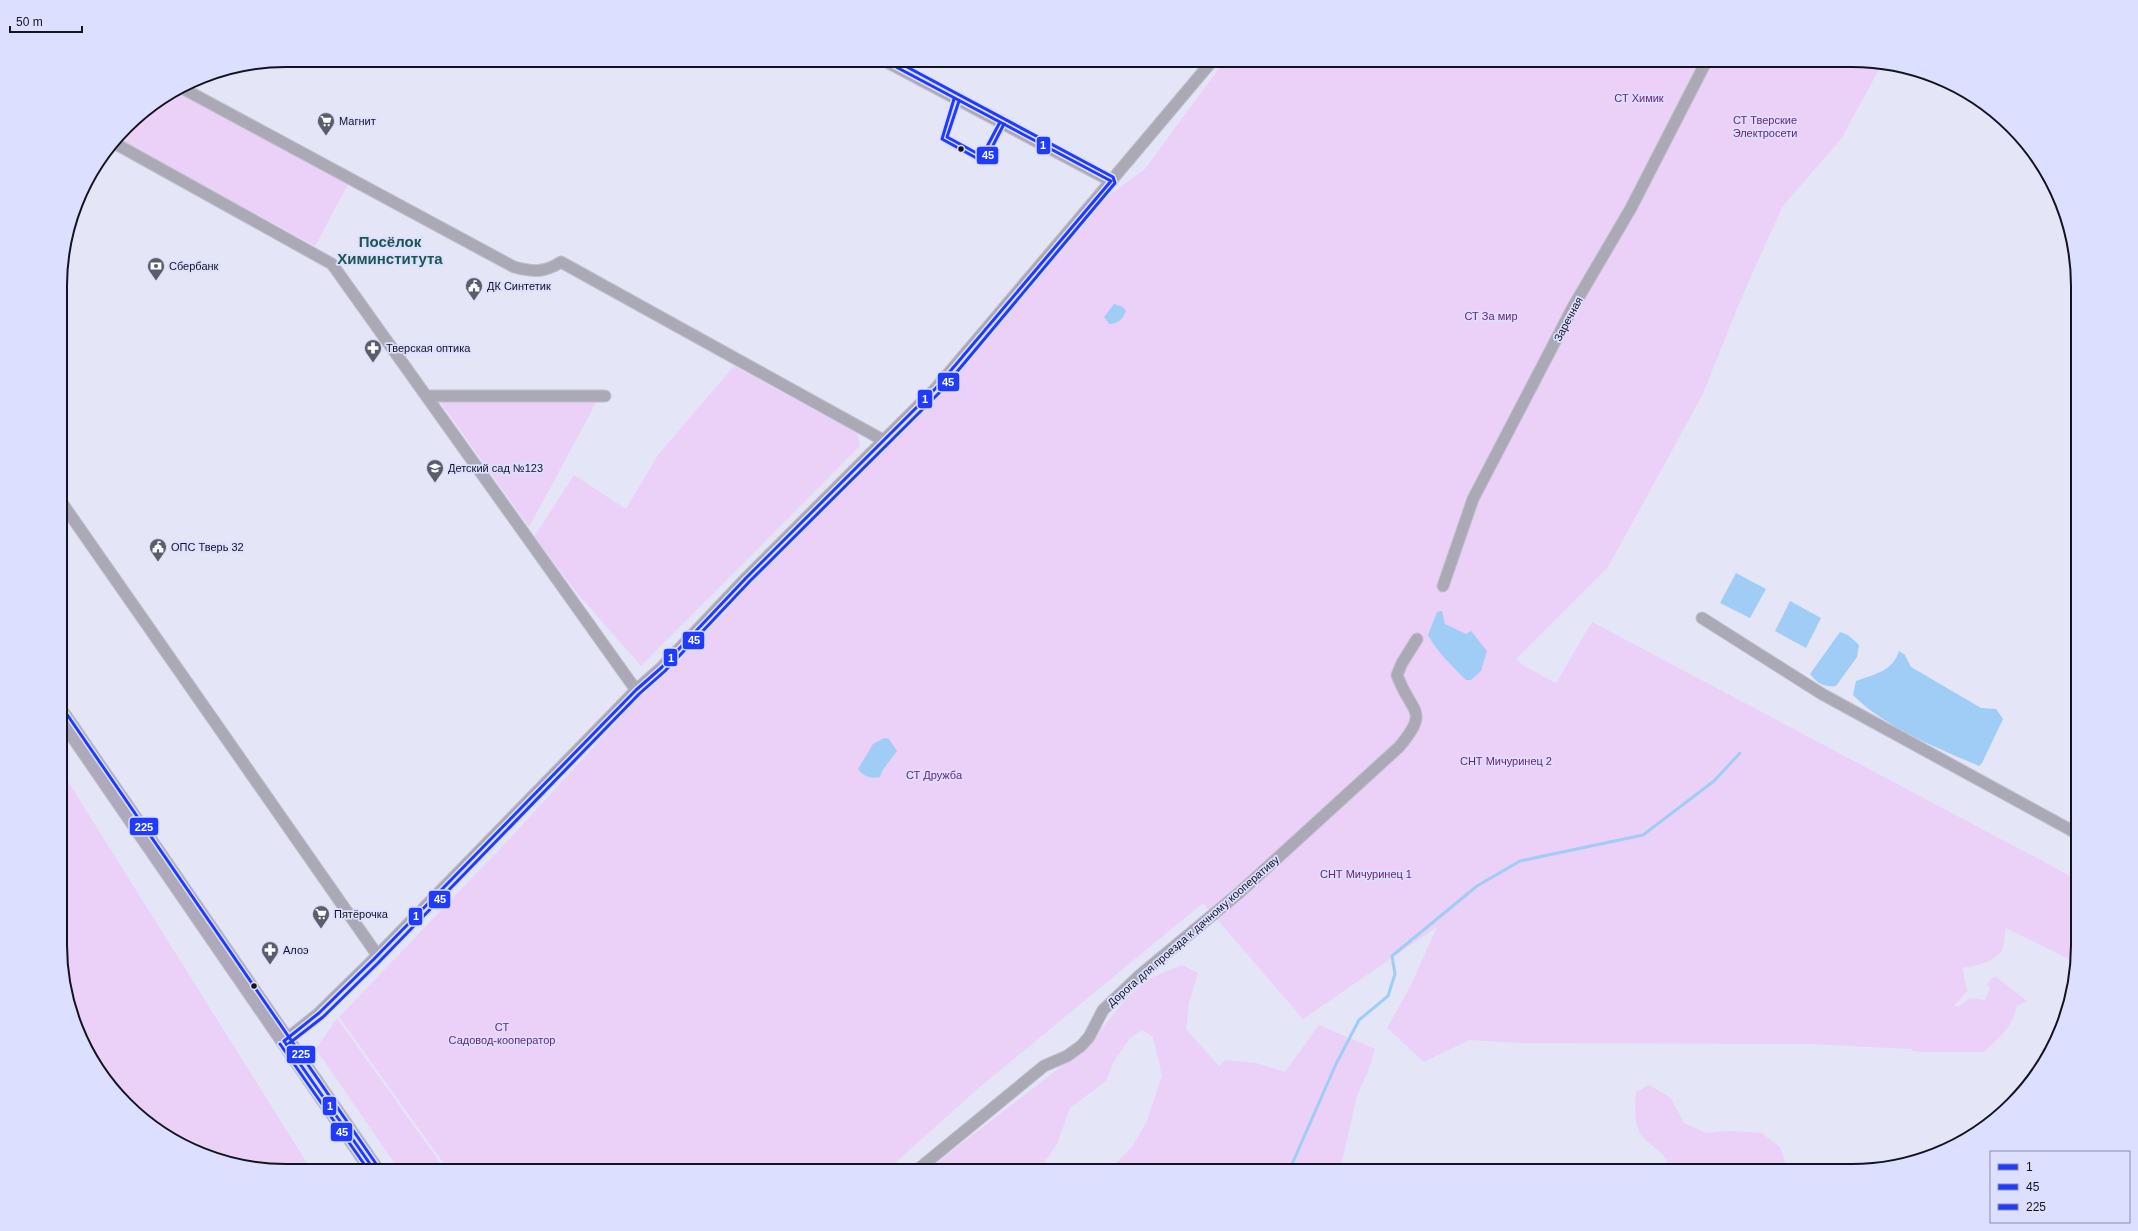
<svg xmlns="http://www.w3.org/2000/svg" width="2138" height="1231" font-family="Helvetica,sans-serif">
  <rect width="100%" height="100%" fill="#e4e5f7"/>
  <!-- green -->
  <path fill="#ebd1f8" d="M 1225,60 L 1702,60 L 1664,152 L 1713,60 L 1852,60 L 1882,64 L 1841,139 L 1782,207 L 1741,299 L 1703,394 L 1608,567 L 1516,659 L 1524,666 L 1556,683 L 1592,622 L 2078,880 L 2077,963 L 2006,928 C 2004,935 2005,944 2002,950 C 1998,960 1971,969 1962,967 L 1967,991 L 1954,1006 L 1958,1007 L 1970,998 L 1985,1000 L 1990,989 L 1987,983 L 1995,976 L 2027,1001 L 2017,1006 C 2012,1029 2000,1036 1984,1052 L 1920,1052 L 1912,1051 L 1912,1049 L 1808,1044 L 1519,1043 L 1469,1040 L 1424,1062 L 1387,1028 L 1410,987 L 1437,927 L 1303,1019 L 1203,903 L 981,1086 L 886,1171 L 449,1171 L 339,1017 L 513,835 L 765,559 L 931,394 L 1077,219 L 1145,169 Z
    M 177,91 L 348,184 L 315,246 L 119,140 L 137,116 Z
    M 734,366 L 857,433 L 860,446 L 641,666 L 578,594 L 534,537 L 574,475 L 626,509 L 658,455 Z
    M 439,400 L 597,401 L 529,527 Z
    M 62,772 L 312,1171 L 286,1171 L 228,1163 L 173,1141 L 137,1115 L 98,1070 L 72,1018 L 62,974 Z
    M 1182,965 L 1198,973 L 1189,1003 L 1186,1029 L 1219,1066 L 1225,1060 L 1256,1063 L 1285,1072 L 1319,1025 L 1375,1049 L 1367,1074 L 1357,1095 L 1340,1171 L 1112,1171 L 1114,1165 L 1132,1147 L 1147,1121 L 1162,1076 L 1153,1037 L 1142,1030 L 1130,1038 L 1114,1061 L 1106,1081 L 1070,1108 L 1057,1144 L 1043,1164 L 1033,1170 L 926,1171 L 1089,1045 L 1125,1000 L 1148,979 Z
    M 337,1018 L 446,1171 L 400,1171 L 316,1049 Z
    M 1649,1085 L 1671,1098 L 1684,1123 L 1706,1133 L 1729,1131 L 1762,1133 L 1780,1147 L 1788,1171 L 1670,1171 C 1667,1152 1655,1150 1643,1137 C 1633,1125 1635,1106 1636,1092 Z"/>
  <!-- water -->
  <path fill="#a0cdf6" d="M 1114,304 L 1123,307 L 1126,311 C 1123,319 1118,324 1109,324 L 1104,317 Z
    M 1736,573 L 1766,589 L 1750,618 L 1720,603 Z
    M 1790,601 L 1821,618 L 1806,648 L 1775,631 Z
    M 1442,611 L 1445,624 L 1466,634 L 1471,631 L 1487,651 L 1481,671 L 1471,680 L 1466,680 C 1452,666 1437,652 1428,635 L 1437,612 Z
    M 1840,632 L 1848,635 L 1859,645 L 1857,657 L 1836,686 C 1824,687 1818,684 1810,674 Z
    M 1899,651 L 1905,655 L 1911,667 L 1981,708 L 1996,709 L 2003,719 L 1982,763 L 1979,766 C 1936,747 1887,729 1853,695 L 1856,681 C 1875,674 1893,671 1899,651 Z
    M 884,738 L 889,739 L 897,751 L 882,771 L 880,777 C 869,779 865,777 858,769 L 873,744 Z"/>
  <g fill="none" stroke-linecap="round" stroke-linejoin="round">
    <!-- stream -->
    <path stroke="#a0cdf6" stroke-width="3" d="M 1289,1171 L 1336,1064 L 1359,1020 L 1388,996 L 1395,974 L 1392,956 L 1477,886 L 1520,861 L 1643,835 L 1714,781 L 1740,753"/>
    <!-- minor casing -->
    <g stroke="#c0c1ce" stroke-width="13">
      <path id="minor" d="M 182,88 L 514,267 C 533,272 544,273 561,262 L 883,440
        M 116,144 L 332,264 L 636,690
        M 1111,181 L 1213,60
        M 427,396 L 605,396
        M 62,503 L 378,956
        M 1443,586 L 1473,499 L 1573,307 L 1631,208 L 1707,60
        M 1702,618 L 1822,694 L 2078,834
        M 284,1041 L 319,1013 L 374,959 L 636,690 L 661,668 L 746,578 L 936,388 L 1111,181 L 883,60
        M 916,1171 L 1044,1066 L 1067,1056 L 1081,1046 L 1089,1037 L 1103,1010 L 1140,975 L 1239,893 L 1399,747 C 1431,709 1411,714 1397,675 L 1402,663 L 1417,639"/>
    </g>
    <!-- primary casing -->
    <g stroke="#c0c1ce" stroke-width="20">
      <path id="primary" d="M 62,716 L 375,1171"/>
    </g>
    <!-- minor -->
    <use href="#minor" stroke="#aca9b6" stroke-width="11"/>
    <!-- primary -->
    <use href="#primary" stroke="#aeaabc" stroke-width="18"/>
    <!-- bus-1 casing -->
    <g stroke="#dcdfff" stroke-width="6">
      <path id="bus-1" d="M 959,101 L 947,137 L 982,156 L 1000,122
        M 284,1041 L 319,1013 L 374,959 L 636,690 L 661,668 L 746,578 L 936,388 L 1111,181 L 883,60
        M 284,1041 L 375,1171"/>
    </g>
    <!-- bus-2 casing -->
    <g stroke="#dcdfff" stroke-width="6">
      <path id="bus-2" d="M 954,99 L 942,139 L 980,160 L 986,159 L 1004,124
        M 280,1044 L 369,1171
        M 287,1045 L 323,1017 L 378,963 L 639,694 L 665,671 L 750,581 L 940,392 L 1115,183 L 1113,177 L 894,60"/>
    </g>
    <!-- bus-3 casing -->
    <g stroke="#dcdfff" stroke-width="6">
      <path id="bus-3" d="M 66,713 L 379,1168"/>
    </g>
    <!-- bus-1 -->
    <use href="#bus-1" stroke="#1f3bff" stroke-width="3"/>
    <!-- bus-2 -->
    <use href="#bus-2" stroke="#1f3bff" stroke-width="3"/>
    <!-- bus-3 -->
    <use href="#bus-3" stroke="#1f3bff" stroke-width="3"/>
  </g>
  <!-- icons -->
  <defs>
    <g id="supermarket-pin" transform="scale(0.9)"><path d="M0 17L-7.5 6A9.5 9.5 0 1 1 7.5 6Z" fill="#5c5d6b" stroke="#dcdfff"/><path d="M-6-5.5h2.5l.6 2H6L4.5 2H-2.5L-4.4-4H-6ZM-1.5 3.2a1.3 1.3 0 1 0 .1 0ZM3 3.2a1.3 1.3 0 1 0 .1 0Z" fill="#fff"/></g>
    <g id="bank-pin" transform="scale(0.9)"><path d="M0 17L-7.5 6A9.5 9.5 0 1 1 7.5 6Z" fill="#5c5d6b" stroke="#dcdfff"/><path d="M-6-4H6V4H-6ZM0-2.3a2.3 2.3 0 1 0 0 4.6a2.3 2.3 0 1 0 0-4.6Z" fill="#fff"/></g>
    <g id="civic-pin" transform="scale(0.9)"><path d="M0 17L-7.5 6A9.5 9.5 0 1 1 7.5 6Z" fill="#5c5d6b" stroke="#dcdfff"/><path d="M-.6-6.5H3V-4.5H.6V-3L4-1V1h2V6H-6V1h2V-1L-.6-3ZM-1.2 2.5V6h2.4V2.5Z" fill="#fff"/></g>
    <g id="pharmacy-pin" transform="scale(0.9)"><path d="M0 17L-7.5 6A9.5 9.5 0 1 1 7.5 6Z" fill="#5c5d6b" stroke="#dcdfff"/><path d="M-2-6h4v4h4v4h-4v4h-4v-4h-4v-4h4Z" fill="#fff"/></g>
    <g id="school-pin" transform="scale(0.9)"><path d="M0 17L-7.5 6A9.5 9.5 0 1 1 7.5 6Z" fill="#5c5d6b" stroke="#dcdfff"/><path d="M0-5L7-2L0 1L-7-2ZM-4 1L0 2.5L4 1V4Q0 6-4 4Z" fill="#fff"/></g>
  </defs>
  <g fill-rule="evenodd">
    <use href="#supermarket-pin" x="326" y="121"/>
    <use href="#bank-pin" x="156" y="266"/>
    <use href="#civic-pin" x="474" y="286"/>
    <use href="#pharmacy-pin" x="373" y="348"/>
    <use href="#school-pin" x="435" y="468"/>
    <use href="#civic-pin" x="158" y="547"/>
    <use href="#supermarket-pin" x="321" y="914"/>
    <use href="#pharmacy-pin" x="270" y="950"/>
  </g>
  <!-- markers -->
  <g fill="#13141f" stroke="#dcdfff" stroke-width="1.5">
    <circle cx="961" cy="149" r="3.5"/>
    <circle cx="254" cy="986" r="3.5"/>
  </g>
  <g text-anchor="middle" stroke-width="3.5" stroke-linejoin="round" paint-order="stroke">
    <!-- park labels -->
    <g font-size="11" fill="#6d247a" stroke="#dcdfff">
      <text x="1639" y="102">СТ Химик</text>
      <text x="1765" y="124">СТ Тверские<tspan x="1765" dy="13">Электросети</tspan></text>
      <text x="1491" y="320">СТ За мир</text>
      <text x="1506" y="765">СНТ Мичуринец 2</text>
      <text x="934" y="779">СТ Дружба</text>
      <text x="1366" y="878">СНТ Мичуринец 1</text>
      <text x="502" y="1031">СТ<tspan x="502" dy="13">Садовод-кооператор</tspan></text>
    </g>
    <!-- poi labels -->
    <g font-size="11" fill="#13141f" stroke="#dcdfff" text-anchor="start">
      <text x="339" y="125">Магнит</text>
      <text x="169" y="270">Сбербанк</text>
      <text x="487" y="290">ДК Синтетик</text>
      <text x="386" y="352">Тверская оптика</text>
      <text x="448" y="472">Детский сад №123</text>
      <text x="171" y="551">ОПС Тверь 32</text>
      <text x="334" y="918">Пятёрочка</text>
      <text x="283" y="954">Алоэ</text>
    </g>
    <!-- street labels -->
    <g font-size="11" fill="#13141f" stroke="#dcdfff">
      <text transform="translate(1568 319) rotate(-62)" y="4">Заречная</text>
      <text transform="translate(1193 931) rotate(-41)" y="4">Дорога для проезда к дачному кооперативу</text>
    </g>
    <!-- district labels -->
    <g font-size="15" font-weight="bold" fill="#1d564f" stroke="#dcdfff">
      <text x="390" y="247">Посёлок<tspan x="390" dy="17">Химинститута</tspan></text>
    </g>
  </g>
  <!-- crop -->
  <path d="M0 0H2138V1231H0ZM286 67H1852A219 219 0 0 1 2071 286V945A219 219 0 0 1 1852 1164H286A219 219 0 0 1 67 945V286A219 219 0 0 1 286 67Z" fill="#dcdfff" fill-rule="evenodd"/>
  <path fill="none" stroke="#13141f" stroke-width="2" d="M286 67H1852A219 219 0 0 1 2071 286V945A219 219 0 0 1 1852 1164H286A219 219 0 0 1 67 945V286A219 219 0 0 1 286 67Z"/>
  <g stroke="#dcdfff" stroke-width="1.5">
    <rect x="1036" y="136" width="15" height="19" rx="4" fill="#1f3bff"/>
    <rect x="976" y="146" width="23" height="19" rx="4" fill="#1f3bff"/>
    <rect x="937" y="372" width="23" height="20" rx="4" fill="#1f3bff"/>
    <rect x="917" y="389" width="16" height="20" rx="4" fill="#1f3bff"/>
    <rect x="682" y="631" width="23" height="19" rx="4" fill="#1f3bff"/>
    <rect x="663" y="648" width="15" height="19" rx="4" fill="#1f3bff"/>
    <rect x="129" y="817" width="30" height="19" rx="4" fill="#1f3bff"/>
    <rect x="428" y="890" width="23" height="19" rx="4" fill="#1f3bff"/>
    <rect x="408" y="907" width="15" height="19" rx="4" fill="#1f3bff"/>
    <rect x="286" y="1045" width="30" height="19" rx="4" fill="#1f3bff"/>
    <rect x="322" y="1096" width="15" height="20" rx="4" fill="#1f3bff"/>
    <rect x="330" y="1122" width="23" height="20" rx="4" fill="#1f3bff"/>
  </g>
  <g font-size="11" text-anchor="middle" font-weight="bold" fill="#fff">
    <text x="1043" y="149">1</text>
    <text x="988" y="159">45</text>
    <text x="948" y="386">45</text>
    <text x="925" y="403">1</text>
    <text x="694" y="644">45</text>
    <text x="671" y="662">1</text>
    <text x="144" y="831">225</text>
    <text x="440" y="903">45</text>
    <text x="416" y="920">1</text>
    <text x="301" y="1058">225</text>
    <text x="330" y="1110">1</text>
    <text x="342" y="1136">45</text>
  </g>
  <!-- legend -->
  <rect x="1990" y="1151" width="140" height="72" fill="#dcdfff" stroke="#8c8ea5"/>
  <rect x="1998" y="1164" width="20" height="6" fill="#1f3bff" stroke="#8c8ea5"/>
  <text x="2026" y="1171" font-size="12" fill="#13141f">1</text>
  <rect x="1998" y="1184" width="20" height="6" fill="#1f3bff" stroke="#8c8ea5"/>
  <text x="2026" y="1191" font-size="12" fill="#13141f">45</text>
  <rect x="1998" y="1204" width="20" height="6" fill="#1f3bff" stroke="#8c8ea5"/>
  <text x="2026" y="1211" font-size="12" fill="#13141f">225</text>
  <!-- scale -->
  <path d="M10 26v6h72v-6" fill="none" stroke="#13141f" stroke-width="2"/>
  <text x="16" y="26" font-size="12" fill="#13141f" stroke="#dcdfff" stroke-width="3" paint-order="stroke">50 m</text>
</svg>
